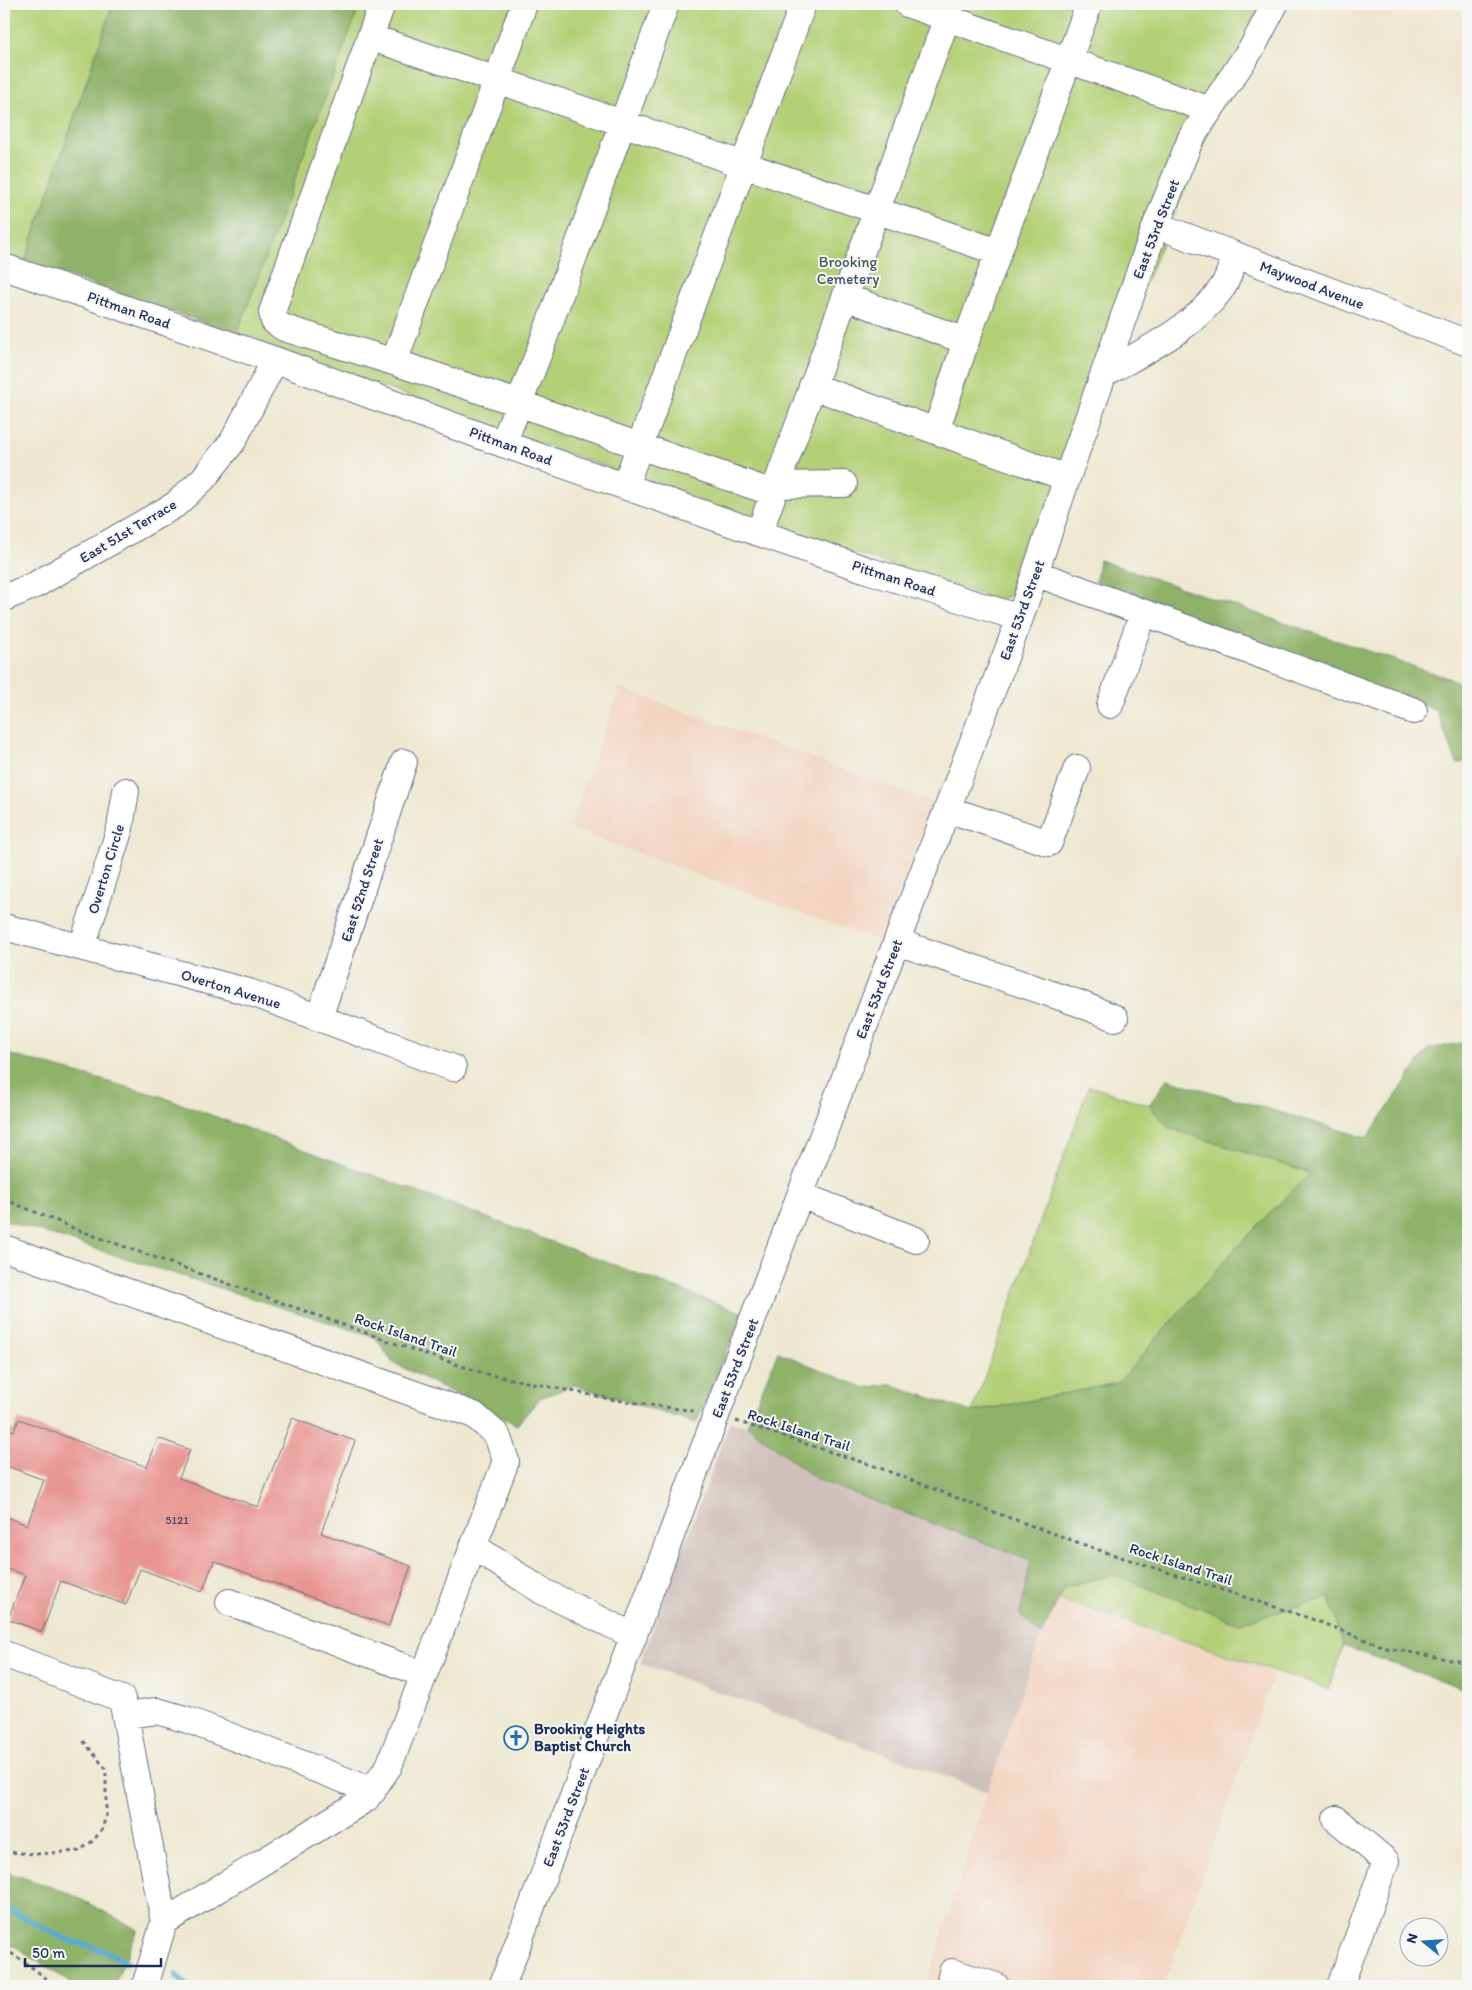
<svg xmlns="http://www.w3.org/2000/svg" width="1472" height="1990" font-family="Itim,sans-serif">
  <rect width="100%" height="100%" fill="#f6f6f2"/>
  <filter id="ink" filterUnits="userSpaceOnUse"><feTurbulence type="fractalNoise" baseFrequency=".02" numOctaves="2"/><feDisplacementMap in="SourceGraphic" scale="10" xChannelSelector="R" yChannelSelector="G"/><feConvolveMatrix kernelMatrix="1 2 1 2 8 2 1 2 1" color-interpolation-filters="sRGB"/></filter>
  <filter id="wash" filterUnits="userSpaceOnUse"><feTurbulence type="fractalNoise" baseFrequency=".0096" numOctaves="4" result="noise"/><feDisplacementMap in="SourceGraphic" scale="20" xChannelSelector="R" yChannelSelector="G"/><feGaussianBlur stdDeviation="1.12" result="paint"/><feColorMatrix in="noise" values="0 0 0 0 0 0 0 0 0 0 0 0 0 0 0 0 0 1.4 0 .05"/><feComposite in="paint" operator="in"/></filter>
  <g filter="url(#wash)">
    <rect width="100%" height="100%" fill="#ede8cf"/>
    <!-- built -->
    <path fill="#f3d4bf" d="M 620,688 L 932,802 L 881,942 L 569,828 Z
      M 1059,1599 L 1274,1672 L 1164,1986 L 926,1986 L 987,1792 L 1041,1635 Z"/>
    <!-- industrial -->
    <path fill="#cfc0bb" d="M 730,1422 L 747,1425 L 818,1480 L 1031,1560 L 1020,1614 L 1041,1635 L 987,1792 L 640,1663 Z"/>
    <!-- green -->
    <path fill="#b3d076" stroke="#67806a" d="M 4,4 L 113,4 L 25,261 L 4,254 Z
      M 360,4 L 1262,4 L 1018,588 L 1007,597 L 994,599 L 734,513 L 237,334 Z
      M 1089,1086 L 1149,1105 L 1169,1128 L 1310,1173 L 1235,1249 L 1118,1383 L 972,1412 Z
      M 1114,1575 L 1239,1623 L 1330,1597 L 1343,1646 L 1329,1689 L 1059,1599 L 1065,1586 Z"/>
    <!-- forest -->
    <path fill="#8eb267" stroke="#547062" d="M 113,4 L 360,4 L 237,334 L 25,261 Z
      M 1099,560 L 1468,685 L 1468,762 L 1457,763 L 1436,710 L 1121,599 L 1096,581 Z
      M 1468,1042 L 1468,1690 L 1343,1646 L 1330,1597 L 1239,1623 L 1114,1575 L 1065,1586 L 1041,1635 L 1020,1614 L 1031,1560 L 818,1480 L 747,1425 L 778,1352 L 864,1388 L 889,1384 L 972,1412 L 1118,1383 L 1235,1249 L 1310,1173 L 1169,1128 L 1149,1105 L 1167,1079 L 1367,1138 L 1428,1049 Z
      M 4,1053 L 160,1096 L 743,1313 L 696,1423 L 574,1385 L 540,1398 L 517,1425 L 392,1362 L 375,1337 L 4,1220 Z
      M 4,1871 L 69,1893 L 138,1930 L 114,1985 L 76,1986 L 4,1939 Z"/>
    <g fill="none" stroke-linecap="round" stroke-linejoin="round">
      <!-- stream -->
      <path stroke="#56acd2" stroke-width="5.5" d="M 4,1907 L 65,1939 L 101,1950 L 127,1962
        M 176,1975 L 187,1986"/>
    </g>
    <g id="blocks">
      <!-- building -->
      <path fill="#e89591" d="M 292,1418 L 355,1441 L 321,1533 L 411,1566 L 389,1626 L 214,1561 L 202,1592 L 140,1569 L 126,1605 L 61,1581 L 42,1632 L 8,1619 L 25,1575 L 4,1568 L 4,1516 L 27,1525 L 44,1480 L 4,1465 L 4,1427 L 14,1431 L 19,1419 L 147,1467 L 158,1438 L 190,1450 L 179,1478 L 258,1507 Z"/>
    </g>
  </g>
  <g filter="url(#ink)">
    <use href="#blocks" fill-opacity="0" stroke="#647086" stroke-width="1"/>
    <g fill="none" stroke-linecap="round" stroke-linejoin="round">
      <!-- minor casing -->
      <g stroke="#647086" stroke-width="28">
        <path id="minor" d="M 382,4 L 272,312 L 274,321 L 284,328 L 394,362
          M 907,4 L 1210,110
          M 370,37 L 497,80 L 524,4
          M 1156,225 L 1468,343
          M 4,267 L 275,360 L 503,444 L 759,533 L 870,571 L 1020,618
          M 845,297 L 966,341
          M 1104,374 C 1146,350 1193,329 1222,288 C 1228,279 1232,266 1235,255
          M 812,386 L 936,431
          M 503,444 L 538,355 L 666,4
          M 1067,478 L 936,431 L 966,341 L 1089,4
          M 776,485 L 844,484
          M 625,486 L 803,4
          M 773,493 L 518,403 L 394,362 L 497,80 L 998,252
          M 759,533 L 952,4
          M 1035,573 L 1414,711
          M 4,598 L 35,585 L 175,505 L 203,479 L 233,441 L 275,360
          M 1110,705 L 1143,613
          M 947,809 L 1049,843 L 1077,768
          M 4,927 L 249,992 L 453,1068
          M 897,942 L 1078,1003 L 1115,1018
          M 82,947 L 120,828 L 126,791
          M 319,1018 L 404,762
          M 800,1195 L 916,1240
          M 4,1248 L 474,1415 L 497,1435 L 506,1461 L 389,1766 L 366,1799 L 164,1922 L 145,1986
          M 473,1546 L 542,1591 L 634,1636
          M 229,1602 L 423,1674
          M 4,1654 L 122,1699 L 164,1922
          M 125,1715 L 157,1711 L 188,1720 L 373,1791
          M 1336,1819 L 1386,1861 L 1340,1986
          M 502,1986 L 720,1405 L 1020,618 L 1067,478 L 1156,225 L 1191,138 L 1253,46 L 1275,4
          M 949,1986 L 952,1972 L 996,1986"/>
      </g>
      <!-- path -->
      <path stroke="#647086" stroke-width="3" stroke-dasharray="4 4" stroke-linecap="butt" d="M 4,1199 L 78,1230 L 425,1354 L 486,1374 L 616,1400 L 694,1411
        M 736,1421 L 880,1468 L 988,1510 L 1099,1550 L 1309,1618 L 1387,1648 L 1468,1663
        M 4,1852 L 36,1854 L 79,1851 L 94,1840 L 102,1829 L 106,1816 L 106,1769 L 81,1738
        M 4,1949 C 14,1955 47,1975 50,1986"/>
      <!-- minor -->
      <use href="#minor" stroke="#fff" stroke-width="26"/>
    </g>
  </g>
  <!-- icons -->
  <defs>
    <g id="church-ring" transform="scale(1.25)"><circle r="9.5" fill="#f6f6f2" stroke="#1f6fb2" stroke-width="1.5"/><path d="M-1.2-6h2.4v3.5h3.3v2.4h-3.3V6h-2.4V-.1h-3.3v-2.4h3.3Z" fill="#1f6fb2"/></g>
  </defs>
  <g fill-rule="evenodd">
    <use href="#church-ring" x="516" y="1738"/>
  </g>
  <g text-anchor="middle" stroke-width="4" stroke-linejoin="round" paint-order="stroke">
    <!-- number labels -->
    <g font-size="12" fill="#4e486b">
      <text x="177" y="1524">5121</text>
    </g>
    <!-- street labels -->
    <g font-size="15" fill="#1b2f5e" stroke="#f6f6f2">
      <text transform="translate(1156 229) rotate(-69)" y="5">East 53rd Street</text>
      <text transform="translate(1312 285) rotate(21)" y="5">Maywood Avenue</text>
      <text transform="translate(129 310) rotate(19)" y="5">Pittman Road</text>
      <text transform="translate(511 446) rotate(20)" y="5">Pittman Road</text>
      <text transform="translate(128 531) rotate(-31)" y="5">East 51st Terrace</text>
      <text transform="translate(894 578) rotate(18)" y="5">Pittman Road</text>
      <text transform="translate(1022 610) rotate(-70)" y="5">East 53rd Street</text>
      <text transform="translate(106 869) rotate(-73)" y="5">Overton Circle</text>
      <text transform="translate(362 890) rotate(-72)" y="5">East 52nd Street</text>
      <text transform="translate(231 989) rotate(17)" y="5">Overton Avenue</text>
      <text transform="translate(879 989) rotate(-69)" y="5">East 53rd Street</text>
      <text transform="translate(406 1335) rotate(19)" y="5">Rock Island Trail</text>
      <text transform="translate(735 1368) rotate(-69)" y="5">East 53rd Street</text>
      <text transform="translate(799 1430) rotate(18)" y="5">Rock Island Trail</text>
      <text transform="translate(1181 1564) rotate(18)" y="5">Rock Island Trail</text>
      <text transform="translate(566 1817) rotate(-69)" y="5">East 53rd Street</text>
    </g>
    <!-- park labels -->
    <g font-size="15" fill="#415764" stroke="#f6f6f2">
      <text x="848" y="267">Brooking<tspan x="848" dy="17">Cemetery</tspan></text>
    </g>
    <!-- poi labels -->
    <g font-size="15" font-weight="bold" fill="#1b2f5e" stroke="#f6f6f2" text-anchor="start">
      <text x="534" y="1734">Brooking Heights<tspan x="534" dy="17">Baptist Church</tspan></text>
    </g>
  </g>
  <!-- margin -->
  <rect width="1472" height="1990" fill="none" stroke="#f6f6f2" stroke-width="20"/>
  <!-- north arrow -->
  <g transform="translate(1424 1942) rotate(287)"><circle r="24" fill="#f6f6f2" stroke="#9ea6b7"/>
  <path d="M0-4L9 19L0 12L-9 19Z" fill="#1f6fb2"/>
  <text y="-8" font-size="14" font-weight="bold" text-anchor="middle" fill="#1b2f5e">N</text>
  </g>
  <!-- scale -->
  <path d="M25 1958v8h136v-8" fill="none" stroke="#1b2f5e" stroke-width="2.5"/>
  <text x="32" y="1958" font-size="15" fill="#1b2f5e" stroke="#f6f6f2" stroke-width="4" paint-order="stroke">50 m</text>
</svg>
